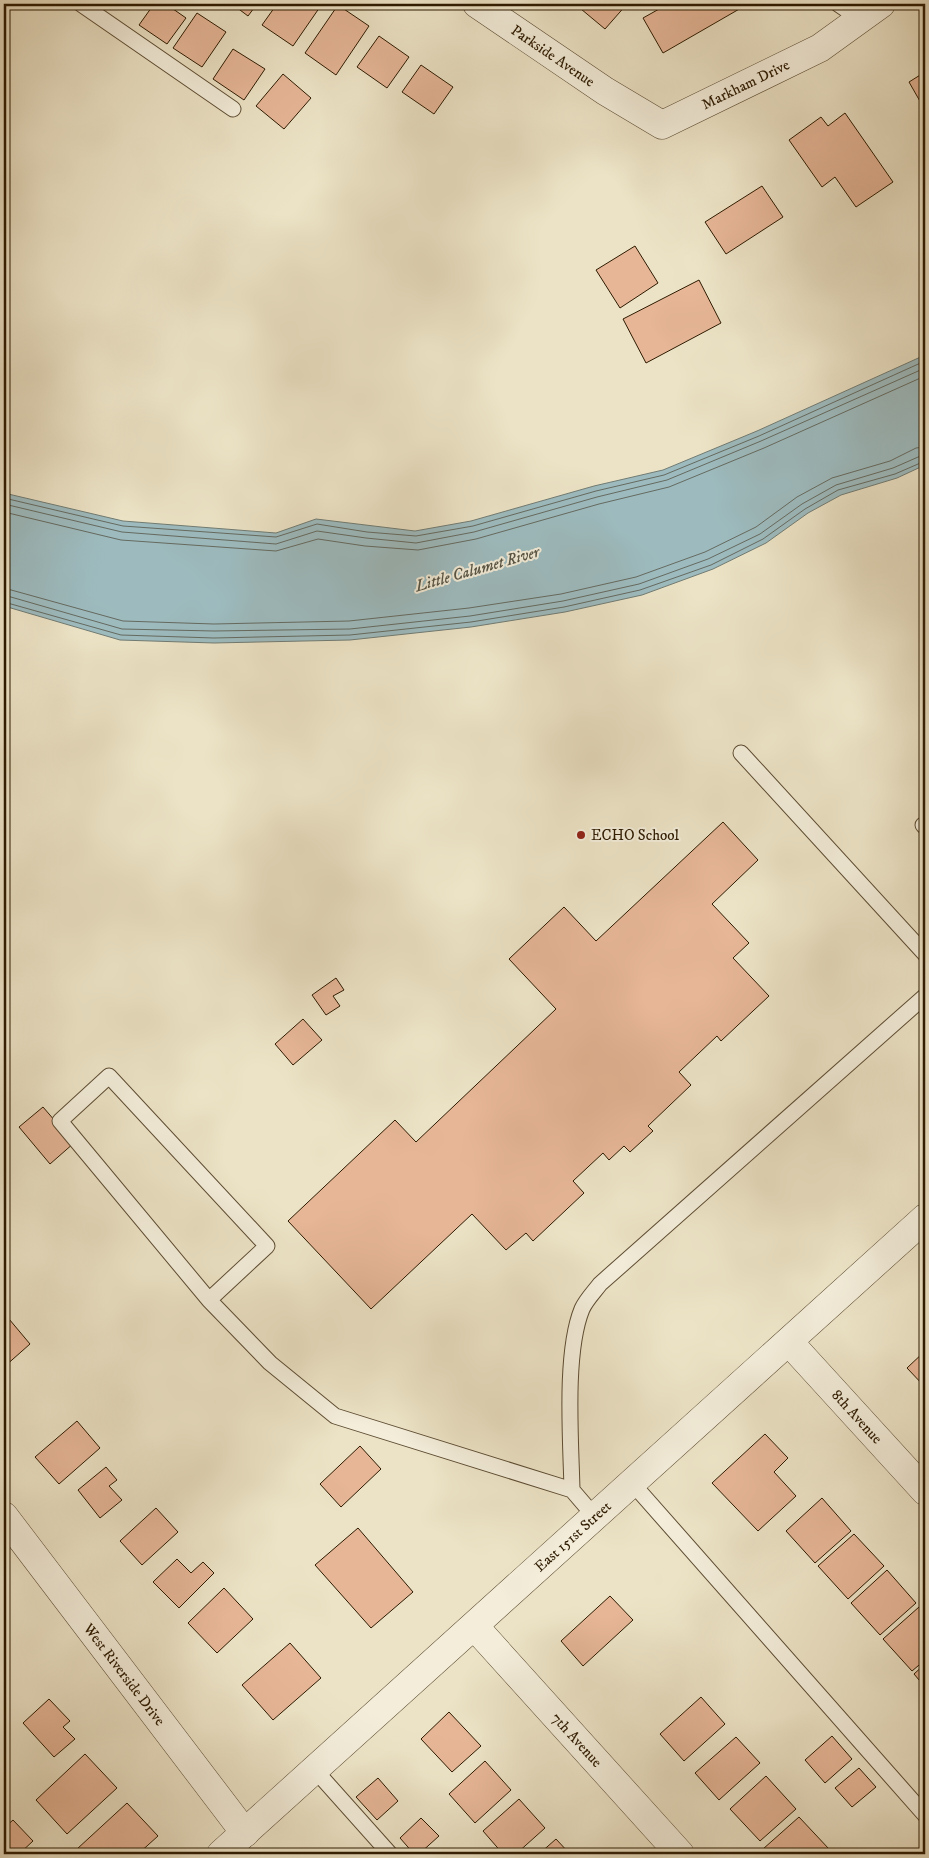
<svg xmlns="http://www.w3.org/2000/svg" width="929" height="1858" font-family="'IM FELL DW Pica',serif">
  <rect width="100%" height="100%" fill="#ece3c6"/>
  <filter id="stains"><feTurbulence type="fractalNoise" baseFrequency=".004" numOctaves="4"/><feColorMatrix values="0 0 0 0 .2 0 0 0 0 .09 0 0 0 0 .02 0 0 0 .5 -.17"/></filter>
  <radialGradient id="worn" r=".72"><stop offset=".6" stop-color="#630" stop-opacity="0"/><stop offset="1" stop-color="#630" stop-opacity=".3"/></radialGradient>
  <!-- water -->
  <path fill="#9dbbbf" stroke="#707b73" d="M 925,355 L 925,465 L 897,478 L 841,495 L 808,513 L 766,543 L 713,569 L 642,595 L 565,612 L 471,627 L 350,640 L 214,643 L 120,640 L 4,606 L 4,493 L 123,521 L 276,533 L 316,519 L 415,531 L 471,521 L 594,486 L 663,470 L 757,431 Z"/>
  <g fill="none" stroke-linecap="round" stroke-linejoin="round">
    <!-- shore -->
    <path stroke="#656a60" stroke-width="1" d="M 4,498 L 123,526 L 276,537 L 317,524 L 367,532 L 416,536 L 473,526 L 596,491 L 664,475 L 759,436 L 925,361
      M 4,504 L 122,532 L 276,544 L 317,531 L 366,538 L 416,543 L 474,532 L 597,497 L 667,480 L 761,441 L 925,368
      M 4,512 L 121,540 L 276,551 L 318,539 L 365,546 L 418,550 L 476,539 L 599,504 L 669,487 L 764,448 L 925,376
      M 4,588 L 123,621 L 214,624 L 349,621 L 469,608 L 561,594 L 636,577 L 705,552 L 756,527 L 797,497 L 832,478 L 890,461 L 916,448 L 925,447
      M 4,595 L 122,629 L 214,631 L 350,629 L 470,616 L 563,601 L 639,584 L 708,559 L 760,534 L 802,504 L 836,485 L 893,468 L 925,454
      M 4,602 L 121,635 L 214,638 L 350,635 L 471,622 L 564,607 L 640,590 L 711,565 L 763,539 L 805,509 L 838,490 L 895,474 L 925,461"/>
  </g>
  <!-- building -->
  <path fill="#e6b697" stroke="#2d1a00" d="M 154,4 L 166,4 L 186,18 L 167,44 L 139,25 Z
    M 232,4 L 257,4 L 248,16 Z
    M 277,4 L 322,4 L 293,46 L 262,25 Z
    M 575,4 L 627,4 L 605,29 Z
    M 668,4 L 748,4 L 663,53 L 643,18 Z
    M 338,5 L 369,26 L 336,75 L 305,53 Z
    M 197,13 L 226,32 L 202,67 L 173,48 Z
    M 379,36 L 409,57 L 387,88 L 357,67 Z
    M 233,49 L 265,69 L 244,100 L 213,79 Z
    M 421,65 L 453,87 L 434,114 L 402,92 Z
    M 925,72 L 925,110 L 909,82 Z
    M 283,74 L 311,98 L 284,129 L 256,106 Z
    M 845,113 L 893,182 L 856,207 L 835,177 L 822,187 L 789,140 L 821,117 L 828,126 Z
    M 762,186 L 783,217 L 726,254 L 705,222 Z
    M 635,246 L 658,283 L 620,308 L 596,270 Z
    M 699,280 L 721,323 L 646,363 L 623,319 Z
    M 723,822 L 758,860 L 712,904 L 749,943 L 733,958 L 769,996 L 721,1041 L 717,1036 L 679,1072 L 691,1085 L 648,1126 L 653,1131 L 630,1152 L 624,1146 L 609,1160 L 603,1153 L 573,1181 L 584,1193 L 533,1241 L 526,1233 L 506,1250 L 472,1214 L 371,1309 L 288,1221 L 395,1120 L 416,1142 L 556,1009 L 509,959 L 564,907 L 596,941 Z
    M 336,978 L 344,990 L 333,996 L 340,1006 L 326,1015 L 312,995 Z
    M 303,1019 L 322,1040 L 293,1065 L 275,1044 Z
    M 43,1107 L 74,1143 L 50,1164 L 19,1127 Z
    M 4,1313 L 30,1344 L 4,1367 Z
    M 925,1351 L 925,1387 L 907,1368 Z
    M 77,1421 L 100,1448 L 59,1484 L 35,1457 Z
    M 765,1434 L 788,1458 L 774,1472 L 796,1496 L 758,1531 L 712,1483 Z
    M 360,1446 L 381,1469 L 341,1507 L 320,1484 Z
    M 106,1467 L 117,1480 L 109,1486 L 122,1500 L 100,1518 L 78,1490 Z
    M 822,1498 L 851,1531 L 815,1563 L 786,1531 Z
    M 156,1508 L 178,1532 L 142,1565 L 120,1541 Z
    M 358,1528 L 413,1592 L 371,1628 L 315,1565 Z
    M 854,1534 L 884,1566 L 848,1599 L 818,1566 Z
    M 177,1559 L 191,1573 L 203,1562 L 214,1573 L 179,1608 L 153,1582 Z
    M 887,1570 L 916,1603 L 880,1635 L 851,1603 Z
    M 224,1588 L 253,1619 L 217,1653 L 188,1623 Z
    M 610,1596 L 633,1620 L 583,1666 L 561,1641 Z
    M 919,1607 L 925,1614 L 925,1660 L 912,1671 L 883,1639 Z
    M 290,1643 L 321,1678 L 273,1720 L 242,1685 Z
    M 925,1664 L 925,1687 L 914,1674 Z
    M 701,1697 L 725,1724 L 684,1761 L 660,1734 Z
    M 49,1699 L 70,1721 L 63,1727 L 75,1739 L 54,1757 L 23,1723 Z
    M 449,1712 L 481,1746 L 452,1772 L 421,1739 Z
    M 832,1736 L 852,1759 L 825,1783 L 805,1760 Z
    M 736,1737 L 760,1763 L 719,1800 L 695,1773 Z
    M 85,1754 L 117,1788 L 67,1834 L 36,1800 Z
    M 485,1761 L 511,1790 L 475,1823 L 449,1794 Z
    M 859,1768 L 876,1787 L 852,1807 L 835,1788 Z
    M 766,1776 L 796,1809 L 760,1841 L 730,1809 Z
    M 378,1778 L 398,1801 L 377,1820 L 356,1797 Z
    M 519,1799 L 545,1828 L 516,1854 L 503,1854 L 483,1831 Z
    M 127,1803 L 158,1836 L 138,1854 L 83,1854 L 77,1849 Z
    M 799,1817 L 829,1849 L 823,1854 L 768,1854 L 763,1849 Z
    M 421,1818 L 439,1836 L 419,1854 L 414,1854 L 400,1838 Z
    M 13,1820 L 33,1841 L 19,1854 L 4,1854 L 4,1828 Z
    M 556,1839 L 570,1854 L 539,1854 Z"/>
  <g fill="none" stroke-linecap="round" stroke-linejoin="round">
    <!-- lane casing -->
    <g stroke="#5d4c32" stroke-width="17">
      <path id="lane" d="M 81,4 L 233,109
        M 838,4 L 860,19
        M 741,753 L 925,954
        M 923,825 L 925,827
        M 209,1300 L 267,1246 L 109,1076 L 60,1121 L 209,1300 L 270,1363 L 335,1416 L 572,1490
        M 633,1484 L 925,1815
        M 596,1518 L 572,1490 C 571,1442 564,1353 582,1309 C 586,1300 594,1292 600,1284 L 925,996
        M 315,1770 L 390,1854"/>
    </g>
    <!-- street casing -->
    <g stroke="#5d4c32" stroke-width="29">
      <g id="street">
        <path id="s1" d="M 477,4 L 605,91 L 662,125 L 820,48 L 881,4"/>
        <path id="s2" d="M 789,1342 L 925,1491"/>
        <path id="s3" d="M 4,1516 L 245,1833"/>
        <path id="s4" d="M 475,1627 L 680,1854"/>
        <path id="s5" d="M 221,1854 L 925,1218"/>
      </g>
    </g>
    <!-- lane -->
    <use href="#lane" stroke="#f3edda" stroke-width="15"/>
    <!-- street -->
    <use href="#street" stroke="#f3edda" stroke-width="28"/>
  </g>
  <!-- markers -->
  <circle fill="#8f2418" stroke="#f3edda" stroke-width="2" cx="581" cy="835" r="5"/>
  <g text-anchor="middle" stroke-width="4" stroke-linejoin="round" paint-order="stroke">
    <!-- street labels -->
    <g font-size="15" fill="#2d1a00" stroke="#f3edda">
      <text dy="5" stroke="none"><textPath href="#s1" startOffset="92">Parkside Avenue</textPath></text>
      <text dy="5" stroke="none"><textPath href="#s1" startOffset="314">Markham Drive</textPath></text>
      <text dy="5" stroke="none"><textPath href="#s2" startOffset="101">8th Avenue</textPath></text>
      <text dy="5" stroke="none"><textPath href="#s5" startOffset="474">East 151st Street</textPath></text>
      <text dy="5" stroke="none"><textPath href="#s3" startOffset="199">West Riverside Drive</textPath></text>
      <text dy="5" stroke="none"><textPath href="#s4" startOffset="152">7th Avenue</textPath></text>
    </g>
    <!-- poi labels -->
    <g font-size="15" fill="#2d1a00" stroke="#f3edda" text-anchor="start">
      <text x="591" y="840">ECHO School</text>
    </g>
    <!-- water labels -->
    <g font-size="16" font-style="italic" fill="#545243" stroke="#f3edda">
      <text transform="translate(477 568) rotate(-16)" y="6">Little Calumet River</text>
    </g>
  </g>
  <!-- margin -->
  <rect width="929" height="1858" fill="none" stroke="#ece3c6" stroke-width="20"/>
  <rect x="5" y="5" width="919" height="1848" fill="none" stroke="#2d1a00" stroke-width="2.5"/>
  <rect x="10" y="10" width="909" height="1838" fill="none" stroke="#2d1a00"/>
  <rect width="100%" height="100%" filter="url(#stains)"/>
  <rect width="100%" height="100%" fill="url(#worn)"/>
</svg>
